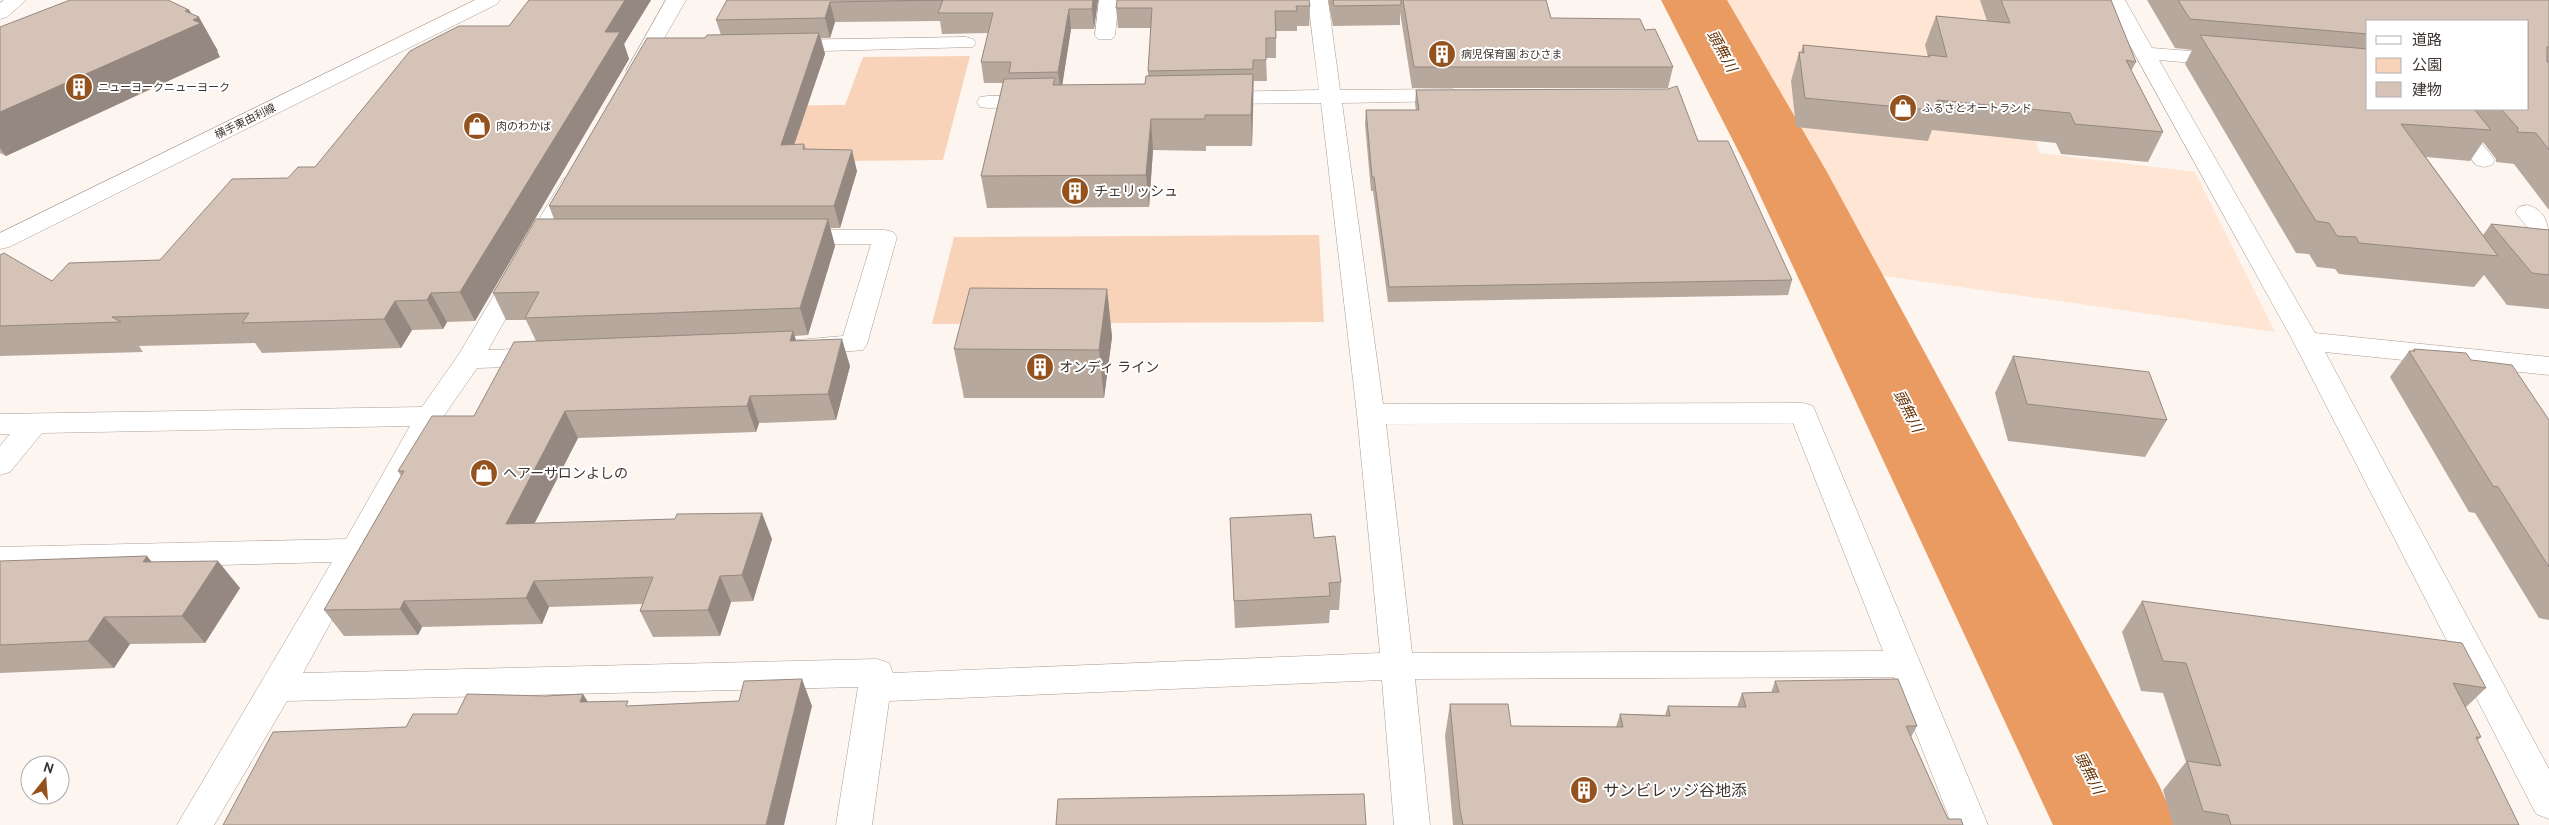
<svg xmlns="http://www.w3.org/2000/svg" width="2549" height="825" font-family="Cabin,'Noto Sans JP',sans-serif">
  <rect width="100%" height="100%" fill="#fdf5f0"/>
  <!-- built -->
  <path fill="#fee5d4" d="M 1713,0 L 1980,0 L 2040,153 L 2195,172 L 2275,332 L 1857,272 Z"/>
  <!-- green -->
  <path fill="#f9d3b9" d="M 970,56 L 943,160 L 611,163 L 642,107 L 845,105 L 863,57 Z
    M 1319,235 L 1324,322 L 932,324 L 954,237 Z"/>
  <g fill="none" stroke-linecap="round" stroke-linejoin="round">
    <!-- river -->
    <path fill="#ea9b62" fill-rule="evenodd" d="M 1661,0 L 1727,0 L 1827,172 L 2159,785 L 2177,825 L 2053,825 L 1749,172 Z"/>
    <!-- minor casing -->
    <g stroke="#ad9c90" stroke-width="1">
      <path id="minor" d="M 4,0 L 26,0 L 7,17 L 0,19 L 0,3 Z
        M 666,0 L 686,0 L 643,75 L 636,77 L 629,75 L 626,71 Z
        M 1099,0 L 1119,0 L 1115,35 L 1112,39 L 1098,39 L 1095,35 Z
        M 1308,0 L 1328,0 L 1340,90 L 1452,89 L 1459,91 L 1463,95 L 1459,99 L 1452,101 L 1342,103 L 1383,404 L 1803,403 L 1813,406 L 1988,825 L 1952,825 L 1894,677 L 1415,679 L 1430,825 L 1394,825 L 1382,680 L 889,701 L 872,825 L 836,825 L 858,687 L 287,701 L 214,825 L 177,825 L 332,562 L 0,571 L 0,547 L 346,539 L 410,426 L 42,433 L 10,472 L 0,475 L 0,446 L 10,434 L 0,434 L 0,414 L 422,407 L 459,354 L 560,184 L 563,179 L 571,177 L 579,179 L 582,184 L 488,350 L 541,348 L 550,351 L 554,357 L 550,363 L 541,366 L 477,368 L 441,420 L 303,673 L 877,659 L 889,663 L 893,673 L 1380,653 L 1357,414 L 1321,103 L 1215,104 L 1208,102 L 1204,98 L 1208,94 L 1215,92 L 1319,90 ZM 1793,423 L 1883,651 L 1412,653 L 1386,424 Z
        M 2105,0 L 2125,0 L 2152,48 L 2227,54 L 2234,56 L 2237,60 L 2234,64 L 2227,66 L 2159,60 L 2315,333 L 2549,357 L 2549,375 L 2325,352 L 2549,769 L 2549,819 L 2536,814 L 2293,341 Z
        M 966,37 L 973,39 L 976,43 L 973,47 L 787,52 L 780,50 L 777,46 L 780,42 L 787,40 Z
        M 1037,95 L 1045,96 L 1048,101 L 1045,106 L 988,108 L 980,107 L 977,102 L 980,97 L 988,96 Z
        M 2432,109 L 2454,109 L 2495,160 L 2492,165 L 2484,167 L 2476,165 Z
        M 2527,205 C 2548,210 2549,228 2549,246 L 2541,244 L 2515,212 L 2519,207 Z
        M 795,230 L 885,230 L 893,232 L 897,237 L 867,344 L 863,350 L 806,355 L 797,352 L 793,346 L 797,340 L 843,336 L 871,244 L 795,244 L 787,242 L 783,237 L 787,232 Z"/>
    </g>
    <!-- major casing -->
    <g stroke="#ad9c90" stroke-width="1">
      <path id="major" d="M 475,0 L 500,0 L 497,4 L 9,247 L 0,249 L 0,233 Z"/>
    </g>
    <!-- minor -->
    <use href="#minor" fill="#fff" fill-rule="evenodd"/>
    <!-- major -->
    <use href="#major" fill="#fff" fill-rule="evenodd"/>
  </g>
  <!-- wall -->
  <path fill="#b7a89d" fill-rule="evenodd" d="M 529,0 L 651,0 L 624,44 L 629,59 L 475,321 L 447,322 L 443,329 L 412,330 L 401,348 L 262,353 L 255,343 L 139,346 L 143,352 L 0,356 L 0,255 L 52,281 L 160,260 L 288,178 L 315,167 L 509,26 Z
    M 727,0 L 1098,0 L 1094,29 L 1071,29 L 1062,85 L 1145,84 L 1148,76 L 1148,71 L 1151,28 L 1118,28 L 1116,8 L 1310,6 L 1309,26 L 1297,26 L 1297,31 L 1276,31 L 1276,58 L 1266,58 L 1267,81 L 1254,81 L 1252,146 L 1206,146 L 1206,151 L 1153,150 L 1149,207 L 987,208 L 981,176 L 1003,83 L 984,83 L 981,62 L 988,33 L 942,34 L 940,21 L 835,22 L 830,38 L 821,38 L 825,54 L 794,144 L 804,144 L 806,149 L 857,171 L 840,228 L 830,228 L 835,246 L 808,335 L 795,336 L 796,341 L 850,366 L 836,420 L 759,423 L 756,432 L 578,438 L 534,523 L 772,539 L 753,601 L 731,602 L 720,636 L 653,637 L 640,611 L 642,604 L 549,607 L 542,624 L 422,627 L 418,635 L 344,636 L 324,610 L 401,476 L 398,471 L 474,416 L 536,341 L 526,320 L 506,320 L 493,293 L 554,219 L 549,206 L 705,38 L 721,35 L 716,20 Z
    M 1328,0 L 1546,0 L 1551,18 L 1645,30 L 1673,67 L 1668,88 L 1412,88 L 1400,12 L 1400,25 L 1333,26 Z
    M 1980,0 L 2111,0 L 2136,62 L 2131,71 L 2163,132 L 2148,162 L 2061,154 L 2056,143 L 1932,130 L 1928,141 L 1796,127 L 1791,81 L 1799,52 L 1801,52 L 1803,45 L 1928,57 L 1925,45 L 1936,16 L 1987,21 Z
    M 2147,0 L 2549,0 L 2549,210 L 2514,164 L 2496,162 L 2496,159 L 2483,142 L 2470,161 L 2426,157 L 2483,235 L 2491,224 L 2549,230 L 2549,309 L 2507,305 L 2484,275 L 2474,287 L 2339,274 L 2335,269 L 2317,267 L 2309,254 L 2296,253 L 2185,64 L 2192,50 L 2175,48 ZM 2368,21 L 2528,21 L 2528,109 L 2368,109 Z
    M 189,10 L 218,51 L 217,51 L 220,57 L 6,156 L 0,153 L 0,27 Z
    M 1416,90 L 1698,141 L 1792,280 L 1788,295 L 1388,302 L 1373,191 L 1371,191 L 1365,124 L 1366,110 L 1416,110 L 1415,104 Z
    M 1107,289 L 1112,337 L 1104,398 L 964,398 L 954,349 Z
    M 2414,349 L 2471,360 L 2549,420 L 2549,620 L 2539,618 L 2475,513 L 2469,512 L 2390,377 L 2409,351 L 2412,351 Z
    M 2013,356 L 2167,420 L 2145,457 L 2008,441 L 1995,393 Z
    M 1230,518 L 1314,538 L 1341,582 L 1339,610 L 1330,610 L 1329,623 L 1235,628 Z
    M 0,561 L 152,562 L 240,588 L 205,643 L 130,644 L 114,668 L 0,673 Z
    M 2142,601 L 2486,688 L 2465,708 L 2481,737 L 2477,741 L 2519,825 L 2173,825 L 2163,790 L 2186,762 L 2163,693 L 2141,691 L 2122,632 Z
    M 1775,681 L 1917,726 L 1911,737 L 1948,819 L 1963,825 L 1453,825 L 1445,736 L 1450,704 L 1511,726 L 1616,727 L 1620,714 L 1665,715 L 1668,706 L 1737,707 L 1742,693 L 1771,693 Z"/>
  <!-- shaded-wall -->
  <path fill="#958880" d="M 625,0 L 651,0 L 624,44 L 629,59 L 475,321 L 460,292 L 605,32 Z
    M 1093,0 L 1098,0 L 1094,29 L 1092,9 Z
    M 830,2 L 835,22 L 830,38 L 825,18 Z
    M 1069,9 L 1071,29 L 1061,93 L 1058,72 Z
    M 189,10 L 194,19 L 199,17 L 218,51 L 217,51 L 220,57 L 6,156 L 0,148 L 0,112 Z
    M 819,33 L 825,54 L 787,166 L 781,145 Z
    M 1253,74 L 1253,105 L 1252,146 L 1251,115 Z
    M 1151,119 L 1153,150 L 1149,207 L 1146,175 Z
    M 852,150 L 857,171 L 840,228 L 834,206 Z
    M 828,219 L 835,246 L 808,335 L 800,308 Z
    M 1107,289 L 1112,337 L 1104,398 L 1099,350 Z
    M 431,293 L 447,322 L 443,329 L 427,300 Z
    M 395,301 L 412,330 L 401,348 L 384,319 Z
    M 793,331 L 801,357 L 790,341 Z
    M 842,339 L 850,366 L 836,420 L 828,394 Z
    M 750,396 L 759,423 L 756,432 L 747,406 Z
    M 565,411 L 578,438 L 521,550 L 506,524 Z
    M 762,513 L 772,539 L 753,601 L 742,575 Z
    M 147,556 L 170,584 L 143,562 Z
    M 218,561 L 240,588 L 205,643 L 182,616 Z
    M 720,576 L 731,602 L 720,636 L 708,610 Z
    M 534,581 L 549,607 L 542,624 L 526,598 Z
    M 404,601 L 422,627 L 418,635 L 400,609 Z
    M 104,617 L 130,644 L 114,668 L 88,641 Z
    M 802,679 L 812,706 L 784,825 L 766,825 Z
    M 583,694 L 599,720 L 580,702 Z"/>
  <!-- building -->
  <path fill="#d5c3b7" stroke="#958880" d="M 70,0 L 168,0 L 189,10 L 185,11 L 199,17 L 193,20 L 201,23 L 0,112 L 0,27 Z
    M 529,0 L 625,0 L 605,32 L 620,32 L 460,292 L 431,293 L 427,300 L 395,301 L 384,319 L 242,323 L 249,313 L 112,317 L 121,322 L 0,326 L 0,255 L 4,253 L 52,281 L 69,263 L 160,260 L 232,179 L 288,178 L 298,167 L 315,167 L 410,51 L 459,26 L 509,26 Z
    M 727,0 L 1093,0 L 1092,9 L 1069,9 L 1058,72 L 1009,73 L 1011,62 L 981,62 L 993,13 L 938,13 L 943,0 L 830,2 L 825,18 L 716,20 Z
    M 1117,0 L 1309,0 L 1310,6 L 1296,6 L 1297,11 L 1275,11 L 1276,38 L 1266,38 L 1266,60 L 1253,60 L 1253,69 L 1148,71 L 1152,8 L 1116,8 Z
    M 1333,0 L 1401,0 L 1401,5 L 1334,6 Z
    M 1403,0 L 1546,0 L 1551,18 L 1640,19 L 1645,30 L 1655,29 L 1673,67 L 1414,67 Z
    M 2001,0 L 2111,0 L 2136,62 L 2126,60 L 2163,132 L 2075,124 L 2070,113 L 1937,100 L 1940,111 L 1805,98 L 1799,52 L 1804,53 L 1803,45 L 1930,57 L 1929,55 L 1947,57 L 1936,16 L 2010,23 Z
    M 2178,0 L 2549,0 L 2549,47 L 2547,47 L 2547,62 L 2549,62 L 2549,150 L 2536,133 L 2517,132 L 2518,128 L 2501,109 L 2528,109 L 2528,21 L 2368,21 L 2368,34 L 2190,19 Z
    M 819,33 L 781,145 L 804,144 L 803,149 L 852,150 L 834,206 L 549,206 L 647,38 L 705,38 L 707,35 Z
    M 2200,35 L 2368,49 L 2368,109 L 2474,109 L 2491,130 L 2401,124 L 2498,256 L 2359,243 L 2356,237 L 2337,236 L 2329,223 L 2316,221 Z
    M 1253,74 L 1251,115 L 1205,115 L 1205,119 L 1151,119 L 1146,175 L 981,176 L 1004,79 L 1055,78 L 1053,85 L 1145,84 L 1146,76 Z
    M 1677,86 L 1698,141 L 1728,141 L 1792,280 L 1389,287 L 1374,177 L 1372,177 L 1366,110 L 1419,110 L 1416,90 L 1668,89 Z
    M 536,219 L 828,219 L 800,308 L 525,318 L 539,292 L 493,293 Z
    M 2491,224 L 2549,230 L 2549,275 L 2532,273 Z
    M 970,288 L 1107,289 L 1099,350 L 954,349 Z
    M 793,331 L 790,341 L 842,339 L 828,394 L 750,396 L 747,406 L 565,411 L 506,524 L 675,519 L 677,514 L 762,513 L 742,575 L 720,576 L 708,610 L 640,611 L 653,577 L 534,581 L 526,598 L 404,601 L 400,609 L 324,610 L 404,471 L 398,471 L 432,416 L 474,416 L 514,342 Z
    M 2414,349 L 2466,353 L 2471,360 L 2512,365 L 2549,420 L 2549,567 L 2498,487 L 2493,486 L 2409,351 L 2415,351 Z
    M 2013,356 L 2149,372 L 2167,420 L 2027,404 Z
    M 1311,514 L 1314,538 L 1335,536 L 1341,582 L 1329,583 L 1330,596 L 1234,601 L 1230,518 Z
    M 147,556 L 143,562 L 218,561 L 182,616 L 104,617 L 88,641 L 0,645 L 0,561 Z
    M 2142,601 L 2462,643 L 2486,688 L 2453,683 L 2481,737 L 2476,737 L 2519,825 L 2231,825 L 2228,815 L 2203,811 L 2187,761 L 2221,766 L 2186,663 L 2163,661 Z
    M 802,679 L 766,825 L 223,825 L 273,732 L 406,727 L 413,714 L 457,714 L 467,694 L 546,696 L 583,694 L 580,702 L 628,701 L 626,706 L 739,701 L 744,681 Z
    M 1898,679 L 1917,726 L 1906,726 L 1948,819 L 1961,819 L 1963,825 L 1463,825 L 1460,810 L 1450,704 L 1508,704 L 1511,726 L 1623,727 L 1620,714 L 1670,716 L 1668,706 L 1746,707 L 1742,693 L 1779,692 L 1775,681 Z
    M 1364,794 L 1366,825 L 1056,825 L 1058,799 Z"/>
  <!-- icons -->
  <defs>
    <g id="building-disc" transform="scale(1.4375)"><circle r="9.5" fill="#94531e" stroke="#fff"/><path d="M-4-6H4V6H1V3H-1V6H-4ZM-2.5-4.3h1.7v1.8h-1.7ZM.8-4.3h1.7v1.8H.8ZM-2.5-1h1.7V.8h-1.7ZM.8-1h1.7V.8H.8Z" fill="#fff"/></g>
    <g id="shop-disc" transform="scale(1.4375)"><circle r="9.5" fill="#94531e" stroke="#fff"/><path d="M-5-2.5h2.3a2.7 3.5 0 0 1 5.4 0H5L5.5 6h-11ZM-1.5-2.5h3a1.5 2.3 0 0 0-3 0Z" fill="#fff"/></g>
  </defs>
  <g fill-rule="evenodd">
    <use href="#building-disc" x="1442" y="54"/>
    <use href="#building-disc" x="79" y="87"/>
    <use href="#shop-disc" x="1903" y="108"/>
    <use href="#shop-disc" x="477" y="126"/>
    <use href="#building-disc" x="1075" y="191"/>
    <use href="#building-disc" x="1040" y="367"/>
    <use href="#shop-disc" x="484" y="473"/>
    <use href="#building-disc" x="1584" y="790"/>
  </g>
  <g text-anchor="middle" stroke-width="4" stroke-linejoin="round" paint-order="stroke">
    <!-- far-poi labels -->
    <g font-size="11" fill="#3d3531" stroke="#fff" text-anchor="start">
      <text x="1461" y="58">病児保育園 おひさま</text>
      <text x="98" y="91">ニューヨークニューヨーク</text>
      <text x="1922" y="112">ふるさとオートランド</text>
      <text x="496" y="130">肉のわかば</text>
    </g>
    <!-- far-street labels -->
    <g font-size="11" fill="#3d3531" stroke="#fff">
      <text transform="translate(245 121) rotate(-26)" y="4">横手東由利線</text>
    </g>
    <!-- poi labels -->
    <g font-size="14" fill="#3d3531" stroke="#fff" text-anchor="start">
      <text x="1094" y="196">チェリッシュ</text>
      <text x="1059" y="372">オンディ ライン</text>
      <text x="503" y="478">ヘアーサロンよしの</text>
    </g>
    <!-- water labels -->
    <g font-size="15" font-style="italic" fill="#653204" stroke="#fff">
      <text transform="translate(1722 51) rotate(61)" y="5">頭無川</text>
      <text transform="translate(1908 411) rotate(63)" y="5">頭無川</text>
      <text transform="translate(2089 773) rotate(63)" y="5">頭無川</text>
    </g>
    <!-- near-poi labels -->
    <g font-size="16" fill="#3d3531" stroke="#fff" text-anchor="start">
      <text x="1603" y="796">サンビレッジ谷地添</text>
    </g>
  </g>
  <!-- legend -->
  <rect x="2366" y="20" width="162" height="90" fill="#ffffff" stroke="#b1aead"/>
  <rect x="2376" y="36" width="25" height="8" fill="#ffffff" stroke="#b1aead"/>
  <text x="2412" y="45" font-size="15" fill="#3d3531">道路</text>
  <rect x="2376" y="58" width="25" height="15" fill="#f9d3b9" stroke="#b1aead"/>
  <text x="2412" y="70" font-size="15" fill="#3d3531">公園</text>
  <rect x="2376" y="82" width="25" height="15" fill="#d5c3b7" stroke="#b1aead"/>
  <text x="2412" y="95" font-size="15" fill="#3d3531">建物</text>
  <!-- north arrow -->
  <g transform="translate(45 780) rotate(17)"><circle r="24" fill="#ffffff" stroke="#b1aead"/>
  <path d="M0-4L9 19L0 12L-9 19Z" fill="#94531e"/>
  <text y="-8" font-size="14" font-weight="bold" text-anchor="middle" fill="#3d3531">N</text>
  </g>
</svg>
